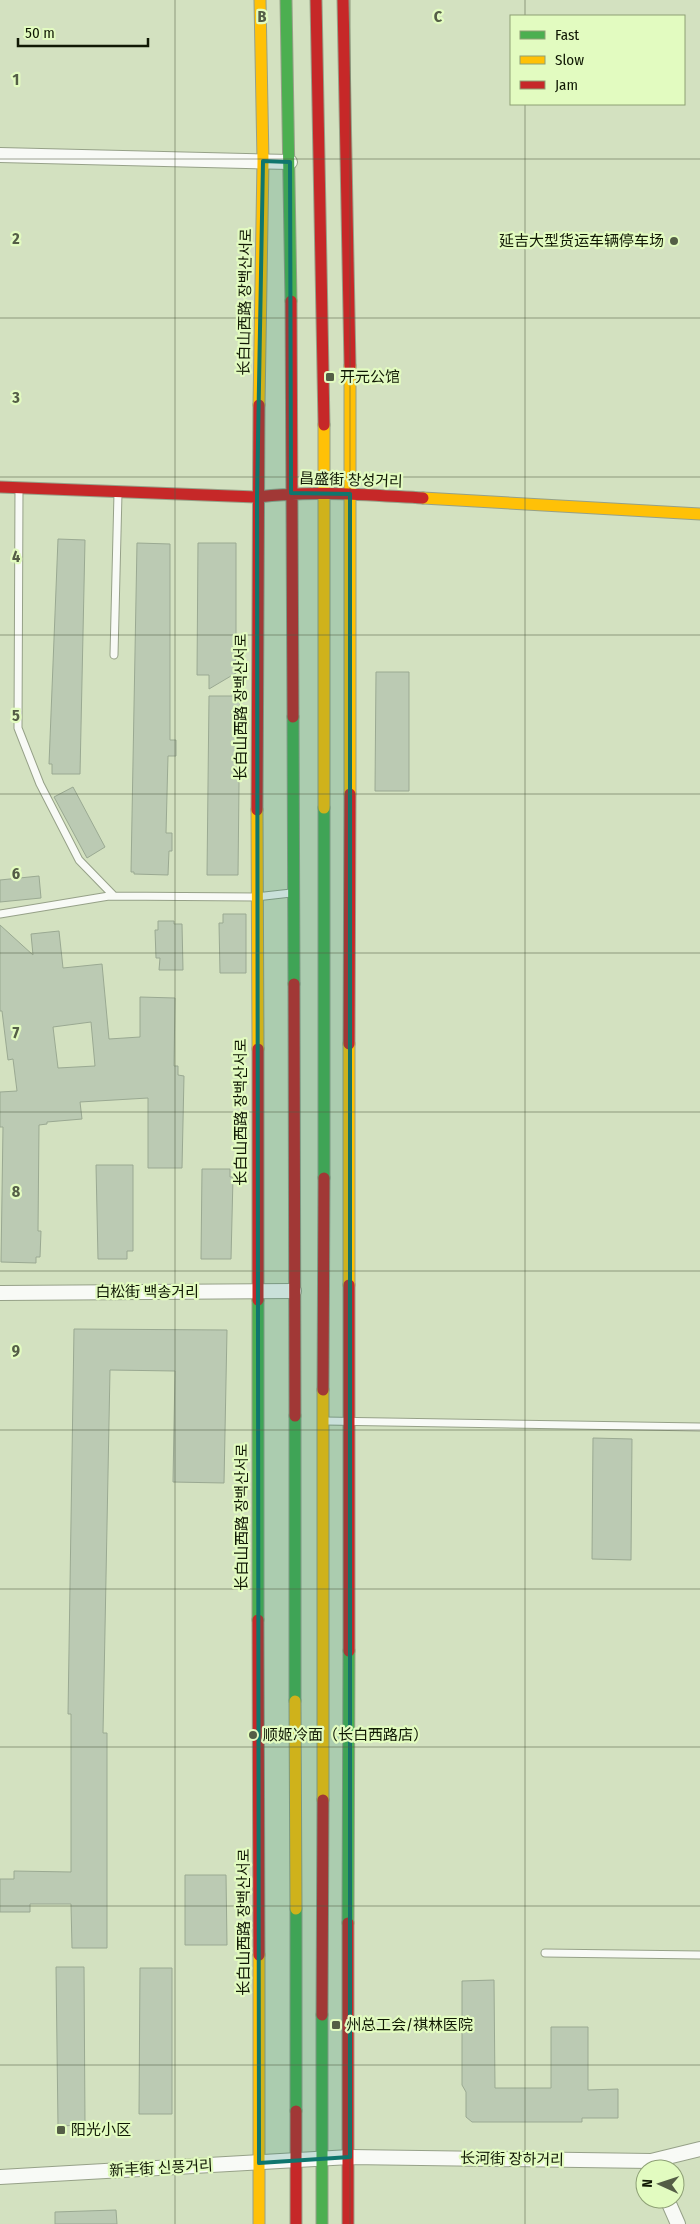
<svg xmlns="http://www.w3.org/2000/svg" width="700" height="2224" font-family="'Fira Sans Condensed','Noto Sans SC','Noto Sans KR',sans-serif">
  <rect width="100%" height="100%" fill="#d3e1c0"/>
  <!-- building -->
  <path fill="#bbcab3" stroke="#9aa992" fill-rule="evenodd" d="M 58,539 L 85,540 L 80,774 L 52,774 L 52,764 L 49,764 Z
    M 137,543 L 170,544 L 170,740 L 176,740 L 176,756 L 168,756 L 166,833 L 172,833 L 172,851 L 169,851 L 168,875 L 134,874 L 134,872 L 131,872 Z
    M 198,543 L 236,543 L 236,673 L 209,689 L 209,675 L 197,675 Z
    M 376,672 L 409,672 L 409,791 L 375,791 Z
    M 209,696 L 240,696 L 238,875 L 207,875 Z
    M 73,787 L 105,847 L 87,858 L 54,797 Z
    M 39,876 L 41,898 L 0,902 L 0,880 Z
    M 223,914 L 246,914 L 246,973 L 220,973 L 219,923 L 223,923 Z
    M 158,921 L 174,921 L 174,924 L 182,924 L 183,970 L 159,970 L 160,958 L 156,958 L 155,930 L 158,930 Z
    M 0,925 L 33,955 L 31,934 L 59,931 L 63,968 L 102,964 L 109,1039 L 140,1037 L 140,997 L 175,998 L 174,1066 L 178,1066 L 178,1075 L 184,1076 L 182,1168 L 148,1168 L 148,1098 L 80,1102 L 82,1119 L 47,1122 L 47,1124 L 39,1125 L 38,1231 L 41,1231 L 40,1257 L 36,1257 L 36,1263 L 1,1262 L 3,1127 L 0,1127 L 0,1092 L 17,1091 L 13,1059 L 8,1060 L 2,1011 L 0,1011 ZM 91,1022 L 95,1066 L 58,1068 L 53,1027 Z
    M 96,1165 L 133,1165 L 133,1251 L 127,1251 L 127,1259 L 98,1259 Z
    M 202,1169 L 230,1169 L 230,1177 L 233,1177 L 231,1259 L 201,1259 Z
    M 74,1329 L 227,1330 L 224,1483 L 173,1482 L 175,1371 L 110,1370 L 103,1733 L 107,1733 L 107,1948 L 72,1948 L 71,1904 L 30,1904 L 30,1912 L 0,1912 L 0,1879 L 14,1879 L 14,1871 L 71,1872 L 71,1714 L 68,1714 Z
    M 593,1438 L 632,1439 L 631,1560 L 592,1559 Z
    M 185,1875 L 226,1875 L 227,1945 L 185,1945 Z
    M 56,1967 L 84,1967 L 85,2125 L 58,2126 Z
    M 140,1968 L 172,1968 L 172,2114 L 139,2114 Z
    M 494,1980 L 495,2088 L 551,2088 L 551,2027 L 588,2027 L 588,2090 L 618,2089 L 618,2118 L 582,2118 L 582,2122 L 472,2122 L 466,2117 L 466,2092 L 462,2085 L 462,1981 Z
    M 116,2210 L 117,2224 L 55,2224 L 55,2212 Z"/>
  <g fill="none" stroke-linecap="round" stroke-linejoin="round">
    <!-- lane casing -->
    <g stroke="#96a188" stroke-width="9">
      <path id="lane" d="M 19,489 L 18,728 L 40,784 L 79,860 L 114,896
        M 114,655 L 118,493
        M 0,914 L 109,896 L 256,897 L 291,893
        M 325,1421 L 700,1427
        M 545,1953 L 700,1955"/>
    </g>
    <!-- street casing -->
    <g stroke="#96a188" stroke-width="16">
      <path id="street" d="M 0,155 L 290,162
        M 0,1293 L 294,1291
        M 0,2177 L 350,2157 L 651,2161 L 700,2149
        M 667,2199 L 678,2224"/>
    </g>
    <!-- fast casing -->
    <g stroke="#96a188" stroke-width="13">
      <path id="fast" d="M 286,0 L 291,301
        M 293,717 L 294,984
        M 324,1178 L 324,808
        M 258,1300 L 258,1620
        M 295,1416 L 295,1701
        M 296,1909 L 296,2111
        M 348,1923 L 349,1651
        M 322,2224 L 322,2015"/>
    </g>
    <!-- slow casing -->
    <g stroke="#96a188" stroke-width="13">
      <path id="slow" d="M 350,366 L 350,794
        M 259,405 L 263,161 L 260,0
        M 324,425 L 324,808
        M 423,498 L 700,514
        M 257,810 L 258,1049
        M 349,1285 L 349,1044
        M 295,1701 L 296,1909
        M 323,1800 L 323,1390
        M 259,1955 L 259,2224"/>
    </g>
    <!-- jam casing -->
    <g stroke="#96a188" stroke-width="13">
      <path id="jam" d="M 316,0 L 324,425
        M 343,0 L 350,366
        M 291,301 L 293,717
        M 0,487 L 257,497 C 313,490 367,495 423,498
        M 257,810 L 259,405
        M 294,984 L 295,1416
        M 349,1044 L 350,794
        M 258,1049 L 258,1300
        M 323,1390 L 324,1178
        M 258,1620 L 259,1955
        M 349,1651 L 349,1285
        M 322,2015 L 323,1800
        M 296,2111 L 296,2224
        M 348,2224 L 348,1923"/>
    </g>
    <!-- lane -->
    <use href="#lane" stroke="#f8faf6" stroke-width="7"/>
    <!-- street -->
    <use href="#street" stroke="#f8faf6" stroke-width="14"/>
    <!-- fast -->
    <use href="#fast" stroke="#4caf50" stroke-width="11"/>
    <!-- slow -->
    <use href="#slow" stroke="#ffc107" stroke-width="11"/>
    <!-- jam -->
    <use href="#jam" stroke="#c62828" stroke-width="11"/>
  </g>
  <!-- marked area -->
  <path fill="#0f766e" fill-opacity="0.2" stroke="#0f766e" stroke-width="4" stroke-linejoin="round" d="M 263,161 L 290,162 L 291,493 L 350,494 L 350,2157 L 259,2163 L 257,497 Z"/>
  <!-- grid -->
  <path fill="none" stroke="#545e46" stroke-width="1" stroke-opacity="0.55" d="M 175,0 L 175,2224M 350,0 L 350,2224M 525,0 L 525,16M 525,104 L 525,2224M 0,159 L 700,159M 0,318 L 700,318M 0,477 L 700,477M 0,635 L 700,635M 0,794 L 700,794M 0,953 L 700,953M 0,1112 L 700,1112M 0,1271 L 700,1271M 0,1430 L 700,1430M 0,1589 L 700,1589M 0,1747 L 700,1747M 0,1906 L 700,1906M 0,2065 L 700,2065"/>
  <!-- markers -->
  <g fill="#545e46" stroke="#e2fbc0" stroke-width="2">
    <circle cx="674" cy="241" r="5"/>
    <rect x="325" y="372" width="10" height="10" rx="2.5"/>
    <circle cx="253" cy="1735" r="5"/>
    <rect x="331" y="2020" width="10" height="10" rx="2.5"/>
    <rect x="56" y="2125" width="10" height="10" rx="2.5"/>
  </g>
  <g text-anchor="middle" stroke-width="4.5" stroke-linejoin="round" paint-order="stroke">
    <!-- poi labels -->
    <g font-size="15" fill="#101804" stroke="#e2fbc0" text-anchor="start">
      <text x="664" y="246" text-anchor="end">延吉大型货运车辆停车场</text>
      <text x="340" y="382">开元公馆</text>
      <text x="263" y="1740">顺姬冷面（长白西路店）</text>
      <text x="346" y="2030">州总工会/祺林医院</text>
      <text x="71" y="2135">阳光小区</text>
    </g>
    <!-- street labels -->
    <g font-size="15" fill="#101804" stroke="#e2fbc0">
      <text transform="translate(245 302) rotate(-89)" y="5">长白山西路 장백산서로</text>
      <text transform="translate(351 480) rotate(2)" y="5">昌盛街 창성거리</text>
      <text transform="translate(241 707) rotate(-90)" y="5">长白山西路 장백산서로</text>
      <text transform="translate(241 1112) rotate(-90)" y="5">长白山西路 장백산서로</text>
      <text x="147" y="1297">白松街 백송거리</text>
      <text transform="translate(242 1517) rotate(-90)" y="5">长白山西路 장백산서로</text>
      <text transform="translate(244 1922) rotate(-90)" y="5">长白山西路 장백산서로</text>
      <text transform="translate(512 2159) rotate(1)" y="5">长河街 장하거리</text>
      <text transform="translate(161 2168) rotate(-3)" y="5">新丰街 신풍거리</text>
    </g>
  </g>
  <g font-size="16" text-anchor="middle" font-weight="bold" fill="#545e46" stroke="#e2fbc0" stroke-width="4.5" stroke-linejoin="round" paint-order="stroke">
    <text x="262" y="22">B</text>
    <text x="438" y="22">C</text>
    <text x="16" y="85">1</text>
    <text x="16" y="244">2</text>
    <text x="16" y="403">3</text>
    <text x="16" y="562">4</text>
    <text x="16" y="721">5</text>
    <text x="16" y="879">6</text>
    <text x="16" y="1038">7</text>
    <text x="16" y="1197">8</text>
    <text x="16" y="1356">9</text>
  </g>
  <!-- legend -->
  <rect x="510" y="15" width="175" height="90" fill="#e2fbc0" stroke="#8ea075"/>
  <rect x="520" y="31" width="25" height="8" fill="#4caf50" stroke="#8ea075"/>
  <text x="555" y="40" font-size="15" fill="#101804">Fast</text>
  <rect x="520" y="56" width="25" height="8" fill="#ffc107" stroke="#8ea075"/>
  <text x="555" y="65" font-size="15" fill="#101804">Slow</text>
  <rect x="520" y="81" width="25" height="8" fill="#c62828" stroke="#8ea075"/>
  <text x="555" y="90" font-size="15" fill="#101804">Jam</text>
  <!-- north arrow -->
  <g transform="translate(660 2184) rotate(273)"><circle r="24" fill="#e2fbc0" stroke="#8ea075"/>
  <path d="M0-4L9 19L0 12L-9 19Z" fill="#545e46"/>
  <text y="-8" font-size="14" font-weight="bold" text-anchor="middle" fill="#101804">N</text>
  </g>
  <!-- scale -->
  <path d="M18 38v8h130v-8" fill="none" stroke="#101804" stroke-width="2.5"/>
  <text x="25" y="38" font-size="15" fill="#101804" stroke="#e2fbc0" stroke-width="4" paint-order="stroke">50 m</text>
</svg>
